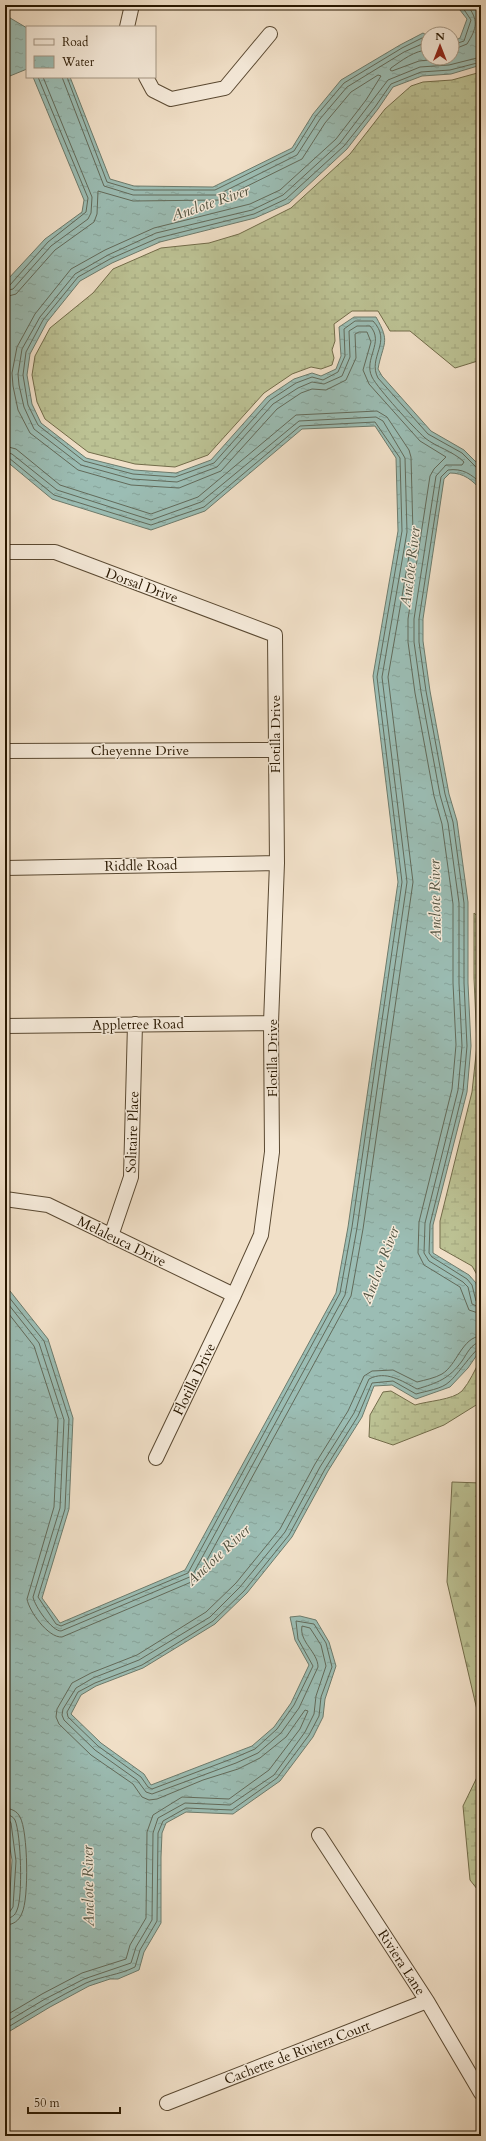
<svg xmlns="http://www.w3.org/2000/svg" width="486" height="2141" font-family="Cardo,serif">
  <defs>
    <pattern id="forest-firs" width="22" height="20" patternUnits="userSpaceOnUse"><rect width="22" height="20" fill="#bcc294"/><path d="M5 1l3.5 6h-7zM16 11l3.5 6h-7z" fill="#a2a67e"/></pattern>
    <pattern id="wetland-marsh" width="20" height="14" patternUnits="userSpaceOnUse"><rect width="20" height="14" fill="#bcc294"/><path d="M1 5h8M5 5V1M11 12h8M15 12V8" fill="none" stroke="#a2a67e"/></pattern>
    <pattern id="water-ripples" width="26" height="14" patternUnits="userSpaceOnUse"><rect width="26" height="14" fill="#9bbdb4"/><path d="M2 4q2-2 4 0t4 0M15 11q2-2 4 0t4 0" fill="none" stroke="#86a299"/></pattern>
  </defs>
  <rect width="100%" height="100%" fill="#f1e0c8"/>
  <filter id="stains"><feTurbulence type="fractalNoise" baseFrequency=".005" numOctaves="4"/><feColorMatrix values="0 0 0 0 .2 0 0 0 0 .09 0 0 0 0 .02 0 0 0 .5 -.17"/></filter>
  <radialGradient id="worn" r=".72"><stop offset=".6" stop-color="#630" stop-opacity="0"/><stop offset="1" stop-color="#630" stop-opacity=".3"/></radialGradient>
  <!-- forest -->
  <path fill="url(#forest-firs)" stroke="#726c4a" d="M 452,1482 L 481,1483 L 481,1727 L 447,1582 Z"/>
  <!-- wetland -->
  <path fill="url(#wetland-marsh)" stroke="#726c4a" d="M 481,72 L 481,360 L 455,368 L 410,331 L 390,331 L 378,311 L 352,311 L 334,324 L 335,341 L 332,350 L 334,358 L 332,365 L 321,369 L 311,367 L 292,374 L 264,393 L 208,455 L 175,467 L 135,464 L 88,452 L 45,419 L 37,402 L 32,375 L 35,356 L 50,328 L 93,293 L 113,269 L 161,248 L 209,243 L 239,234 L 291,208 L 350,154 L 385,109 L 411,86 L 423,82 L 452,80 Z
    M 474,913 L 481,919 L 481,1181 L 479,1182 L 481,1282 L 472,1266 L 440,1248 L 440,1221 L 472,1092 L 477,1045 L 474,978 Z
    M 481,1359 L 481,1402 L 444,1425 L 393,1445 L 369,1437 L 370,1415 L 383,1392 L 391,1391 L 415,1405 C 427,1401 453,1400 462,1391 C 470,1382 475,1369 481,1359 Z
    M 481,1769 L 481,1894 L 470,1880 L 463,1806 Z"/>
  <!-- water -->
  <path fill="url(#water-ripples)" stroke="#6d7b6c" d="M 456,5 L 481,5 L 481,65 L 451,74 L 422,76 L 393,87 L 378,109 L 347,149 L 289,203 L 255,218 L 160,242 L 112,263 L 80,281 L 47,322 L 30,354 L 27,375 L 32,404 L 41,423 L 86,458 L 134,470 L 176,473 L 211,460 L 267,397 L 294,379 L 312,373 L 321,376 L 336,369 L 341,356 L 339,327 L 354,317 L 376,317 C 391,343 383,342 378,369 L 382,376 L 431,431 L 464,450 L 481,467 L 481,490 C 472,480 464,473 450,473 L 444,479 L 423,619 L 423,641 L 430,691 L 449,794 L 457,821 L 468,902 L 468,983 L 471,1046 L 467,1092 L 433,1225 L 433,1253 L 469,1275 L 476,1283 L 481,1308 L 481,1349 L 468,1368 L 450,1387 L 416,1399 L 392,1385 L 374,1386 L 362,1417 L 328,1471 L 292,1537 L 247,1593 L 215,1624 L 143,1668 L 96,1686 L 81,1695 L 71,1714 L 101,1743 L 144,1774 L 151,1785 L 252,1746 L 274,1727 L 291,1703 L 309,1665 L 295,1640 L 290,1617 L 300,1616 L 316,1620 L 329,1642 L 336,1666 L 325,1699 L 323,1717 L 313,1737 L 280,1781 L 233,1814 L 186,1812 L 166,1823 L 162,1833 L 161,1857 L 161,1923 L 144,1952 L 139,1970 L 118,1979 L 110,1979 L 89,1986 L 50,2007 L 5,2034 L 5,1912 L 9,1907 L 12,1860 L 5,1819 L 5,1291 L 10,1291 L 48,1339 L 73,1418 L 69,1509 L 42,1598 L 60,1623 L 185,1570 L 336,1293 L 348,1227 L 398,882 L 373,676 L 398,531 L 396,458 L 375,426 L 302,429 L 205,511 L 151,530 L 52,499 L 5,460 L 5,286 L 8,279 L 45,239 L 82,212 L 84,200 L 33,77 L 70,77 L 110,179 L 134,186 L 213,187 L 292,148 L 313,114 L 341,80 L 400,45 L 423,33 L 428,36 L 428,58 L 452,58 L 452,42 L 460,38 L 467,19 Z
    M 5,15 L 27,28 L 27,69 L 5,78 Z"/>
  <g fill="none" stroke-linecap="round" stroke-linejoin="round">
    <!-- shore -->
    <path stroke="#626a5a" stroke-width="1" d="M 452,45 L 464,41 L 471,20 L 461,5
      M 428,50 C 415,50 401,61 391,68 L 390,70 L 392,71 L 419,61 L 448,58
      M 452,50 L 467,44 C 477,28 479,20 467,5
      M 481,57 L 449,65 L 420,67 L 388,80 L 340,143 L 283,195 L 252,210 L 156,233 L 108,255 L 75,274 L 40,317 L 22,349 L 18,374 L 19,385 L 24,407 L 34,429 L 81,465 L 132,479 L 177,482 L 217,467 L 273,404 L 298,388 L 312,382 L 324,384 L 342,376 L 350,357 L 349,331 L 357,326 L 370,326 C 385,342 363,359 372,377 C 378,389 414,428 425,438 C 436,447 453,451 464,462 L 462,465 L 446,465 L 436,476 L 414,619 L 414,642 L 421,692 L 440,795 L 448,823 L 459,903 L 459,983 L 462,1046 L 458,1090 L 425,1223 L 424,1253 L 429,1261 L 463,1282 L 468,1287 L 472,1304 L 481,1308
      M 481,62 L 450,70 L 421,72 L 391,84 L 375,107 L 344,146 L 286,199 L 254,214 L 158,238 L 110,259 L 78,277 L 43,320 L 26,352 L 23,375 L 28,405 L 38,425 L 84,461 L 133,474 L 175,477 L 214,463 L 270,400 L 296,383 L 312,377 L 323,380 L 338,372 L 345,356 L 344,329 L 355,321 L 373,321 C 393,342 367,357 378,378 L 428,434 L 462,453 L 477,468 L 481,469
      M 62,77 L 104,186 L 133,195 L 217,195 L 297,155 L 320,119 L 347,87 L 404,52 L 422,44 L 428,44
      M 67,77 L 107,182 L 134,190 L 215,190 L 294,151 L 316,116 L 344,83 L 402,48 L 422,38 L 428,39
      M 5,286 L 10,285 L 48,242 L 86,212 L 88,198 L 38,77
      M 5,291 L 13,289 L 51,246 L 88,219 L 91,213 L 92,197 L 43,77
      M 5,297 L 16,294 L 55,250 L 94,222 L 97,214 L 98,191 L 133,201 L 219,200 L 302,159 L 325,123 L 351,92 L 378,75 L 381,76 L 366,100 L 336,139 L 280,190 L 250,204 L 154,228 L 105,250 L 71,269 L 35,314 L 17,347 L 12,373 L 13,386 L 18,410 L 30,433 L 78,470 L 131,485 L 179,488 L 221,471 L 277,409 L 301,393 L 312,389 L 326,390 L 346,380 L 356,358 L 355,334 L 359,332 L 367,332 L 371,342 L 363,370 L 369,384 L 420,441 L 446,457 L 434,469 L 430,476 L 408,619 L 408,642 L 415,693 L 434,796 L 442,824 L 453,904 L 453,983 L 456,1045 L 452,1089 L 419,1222 L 418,1253 L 424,1265 L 460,1287 L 469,1310 L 481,1314
      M 5,446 L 16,449 L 60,485 L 151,514 L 198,497 L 296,415 L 377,411 L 387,417 L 409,450 L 411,457 L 413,533 L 388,677 L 413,882 L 363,1229 L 351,1296 L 196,1580 L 62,1637 C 48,1638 29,1611 27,1599 L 54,1507 L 58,1420 L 34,1346 L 5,1309
      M 5,452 L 12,454 L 57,490 L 151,520 L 201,502 L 299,421 L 376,417 L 383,421 L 405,458 L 407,532 L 382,677 L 407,882 L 357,1228 L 345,1295 L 192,1576 L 61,1631 C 52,1631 35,1607 33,1597 L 60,1508 L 64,1420 L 39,1343 L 5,1300
      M 5,457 L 9,458 L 54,495 L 151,525 L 204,507 L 300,426 L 375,422 L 400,458 L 402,531 L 377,677 L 402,882 L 352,1227 L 340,1293 L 188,1573 L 61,1626 L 56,1624 L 38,1597 L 65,1509 L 69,1419 L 44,1341 L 8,1296 L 5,1295
      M 481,484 C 472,474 462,468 448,470 L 441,477 L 419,619 L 419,642 L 426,691 L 445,794 L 453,822 L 464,903 L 464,983 L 467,1046 L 463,1091 L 430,1224 L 429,1253 L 432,1257 L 467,1279 L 472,1285 L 476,1301 L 481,1303
      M 5,1808 C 12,1809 17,1811 20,1817 C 28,1831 29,1899 22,1913 C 19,1921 13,1925 5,1925
      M 5,1814 C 9,1815 13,1816 15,1820 C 21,1834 23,1897 17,1910 C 15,1916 11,1918 5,1919
      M 5,1819 L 9,1820 L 11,1823 L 16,1861 L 13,1907 L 9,1913 L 5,1914
      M 5,2016 L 42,1994 L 82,1973 L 126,1959 L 130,1945 L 146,1918 L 147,1832 L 153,1815 L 182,1797 L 229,1799 L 269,1770 L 300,1729 L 308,1711 L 305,1710 L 286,1737 L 260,1758 L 238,1769 L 203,1780 L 157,1799 L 149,1800 L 142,1797 L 133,1784 L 91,1755 L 59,1724 L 56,1717 L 57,1709 L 72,1683 L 91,1673 L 137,1655 L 206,1612 L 236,1583 L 280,1529 L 315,1464 L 348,1411 L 364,1376 L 372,1371 L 393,1370 L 417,1382 C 425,1380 435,1378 442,1374 C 457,1365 462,1337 481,1336
      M 5,2023 L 45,1999 L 84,1979 L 131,1963 L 136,1947 L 152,1920 L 153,1833 L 158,1818 L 185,1803 L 230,1805 L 274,1775 L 305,1732 L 314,1714 L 316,1696 L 326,1666 L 321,1645 L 310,1628 L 302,1626 C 299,1642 318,1652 318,1667 L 299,1708 L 281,1733 L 258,1753 L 236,1763 L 152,1794 L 146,1792 L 137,1780 L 95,1750 L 64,1720 L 62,1715 L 63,1709 L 76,1688 L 93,1678 L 139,1660 L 210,1617 L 240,1587 L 285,1532 L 320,1467 L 354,1413 L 369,1379 C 386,1370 402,1381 417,1389 C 437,1383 449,1379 462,1361 C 467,1354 471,1343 481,1342
      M 5,2029 C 31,2013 58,1997 86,1983 C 102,1976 119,1975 135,1967 L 140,1950 L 157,1921 L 158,1833 L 163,1821 L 186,1808 L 232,1810 L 277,1778 L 309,1735 L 319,1716 L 321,1697 L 332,1667 L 326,1643 L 314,1624 L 296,1621 L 298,1639 L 313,1666 L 294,1705 L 277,1729 L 255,1749 L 234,1758 L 152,1789 L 148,1787 L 141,1777 L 98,1746 L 68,1717 L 67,1712 L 78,1692 L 95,1683 L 142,1665 L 213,1621 L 244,1591 L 289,1535 L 325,1469 L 358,1416 L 372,1383 L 393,1381 L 416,1394 C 426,1391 442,1389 449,1382 C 457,1376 475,1348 481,1347"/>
    <!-- minor casing -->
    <g stroke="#5a4932" stroke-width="16">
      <path id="minor" d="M 127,27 L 132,5
        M 146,77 L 153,90 L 171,99 L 225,88 L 270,34
        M 5,552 L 55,552 L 275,635 L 277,863 L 271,1023 L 272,1152 L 261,1235 L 234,1295 L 156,1458
        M 5,751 L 275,750
        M 5,868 L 277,863
        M 5,1026 L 271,1023
        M 5,1199 L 48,1205 L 234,1295
        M 111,1236 L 131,1177 L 135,1024
        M 319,1835 L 427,2001 L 481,2093
        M 167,2103 L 427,2001"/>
    </g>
    <!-- minor -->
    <use href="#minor" stroke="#f6ebdb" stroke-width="14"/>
  </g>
  <g text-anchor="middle" stroke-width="3" stroke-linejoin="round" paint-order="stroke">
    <!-- street labels -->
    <g font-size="14" fill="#281700" stroke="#f6ebdb">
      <text transform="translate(142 585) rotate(20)" y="5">Dorsal Drive</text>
      <text transform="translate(275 734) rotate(-90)" y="5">Flotilla Drive</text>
      <text x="140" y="755">Cheyenne Drive</text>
      <text transform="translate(141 865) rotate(-1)" y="5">Riddle Road</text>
      <text transform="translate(138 1024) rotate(-1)" y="5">Appletree Road</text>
      <text transform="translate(272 1058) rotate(-90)" y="5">Flotilla Drive</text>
      <text transform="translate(132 1132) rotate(-88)" y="5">Solitaire Place</text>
      <text transform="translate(122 1241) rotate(26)" y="5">Melaleuca Drive</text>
      <text transform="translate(194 1379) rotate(-64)" y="5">Flotilla Drive</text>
      <text transform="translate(402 1962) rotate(57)" y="5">Riviera Lane</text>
      <text transform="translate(297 2052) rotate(-21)" y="5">Cachette de Riviera Court</text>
    </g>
    <!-- water labels -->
    <g font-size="15" font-style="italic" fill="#50513f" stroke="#f6ebdb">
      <text transform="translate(210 203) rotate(-19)" y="5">Anclote River</text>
      <text transform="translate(410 567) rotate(-83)" y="5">Anclote River</text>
      <text transform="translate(435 900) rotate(-91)" y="5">Anclote River</text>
      <text transform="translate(380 1265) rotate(-69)" y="5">Anclote River</text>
      <text transform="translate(218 1555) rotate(-43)" y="5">Anclote River</text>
      <text transform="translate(88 1886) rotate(-91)" y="5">Anclote River</text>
    </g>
  </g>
  <!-- margin -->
  <rect width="486" height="2141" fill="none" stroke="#f1e0c8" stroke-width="20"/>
  <rect x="6" y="6" width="474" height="2129" fill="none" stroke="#281700" stroke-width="2"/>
  <rect x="10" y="10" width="466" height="2121" fill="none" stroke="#281700"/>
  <!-- legend -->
  <rect x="26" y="26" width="130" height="52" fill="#f6ebdb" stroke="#a49683"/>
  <rect x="34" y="39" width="20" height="6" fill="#f6ebdb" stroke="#a49683"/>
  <text x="62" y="46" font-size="12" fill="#281700">Road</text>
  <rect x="34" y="56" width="20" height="12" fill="url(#water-ripples)" stroke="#a49683"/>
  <text x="62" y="66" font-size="12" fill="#281700">Water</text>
  <!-- north arrow -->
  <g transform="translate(440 46)"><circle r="19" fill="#f6ebdb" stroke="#a49683"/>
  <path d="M0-3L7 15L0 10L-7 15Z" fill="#8f2418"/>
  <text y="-6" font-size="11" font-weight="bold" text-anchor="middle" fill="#281700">N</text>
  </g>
  <!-- scale -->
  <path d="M28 2107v6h92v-6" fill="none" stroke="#281700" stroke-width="2"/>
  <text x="34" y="2107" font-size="12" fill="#281700" stroke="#f6ebdb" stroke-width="3" paint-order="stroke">50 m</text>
  <rect width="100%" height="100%" filter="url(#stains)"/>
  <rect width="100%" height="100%" fill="url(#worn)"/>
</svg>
